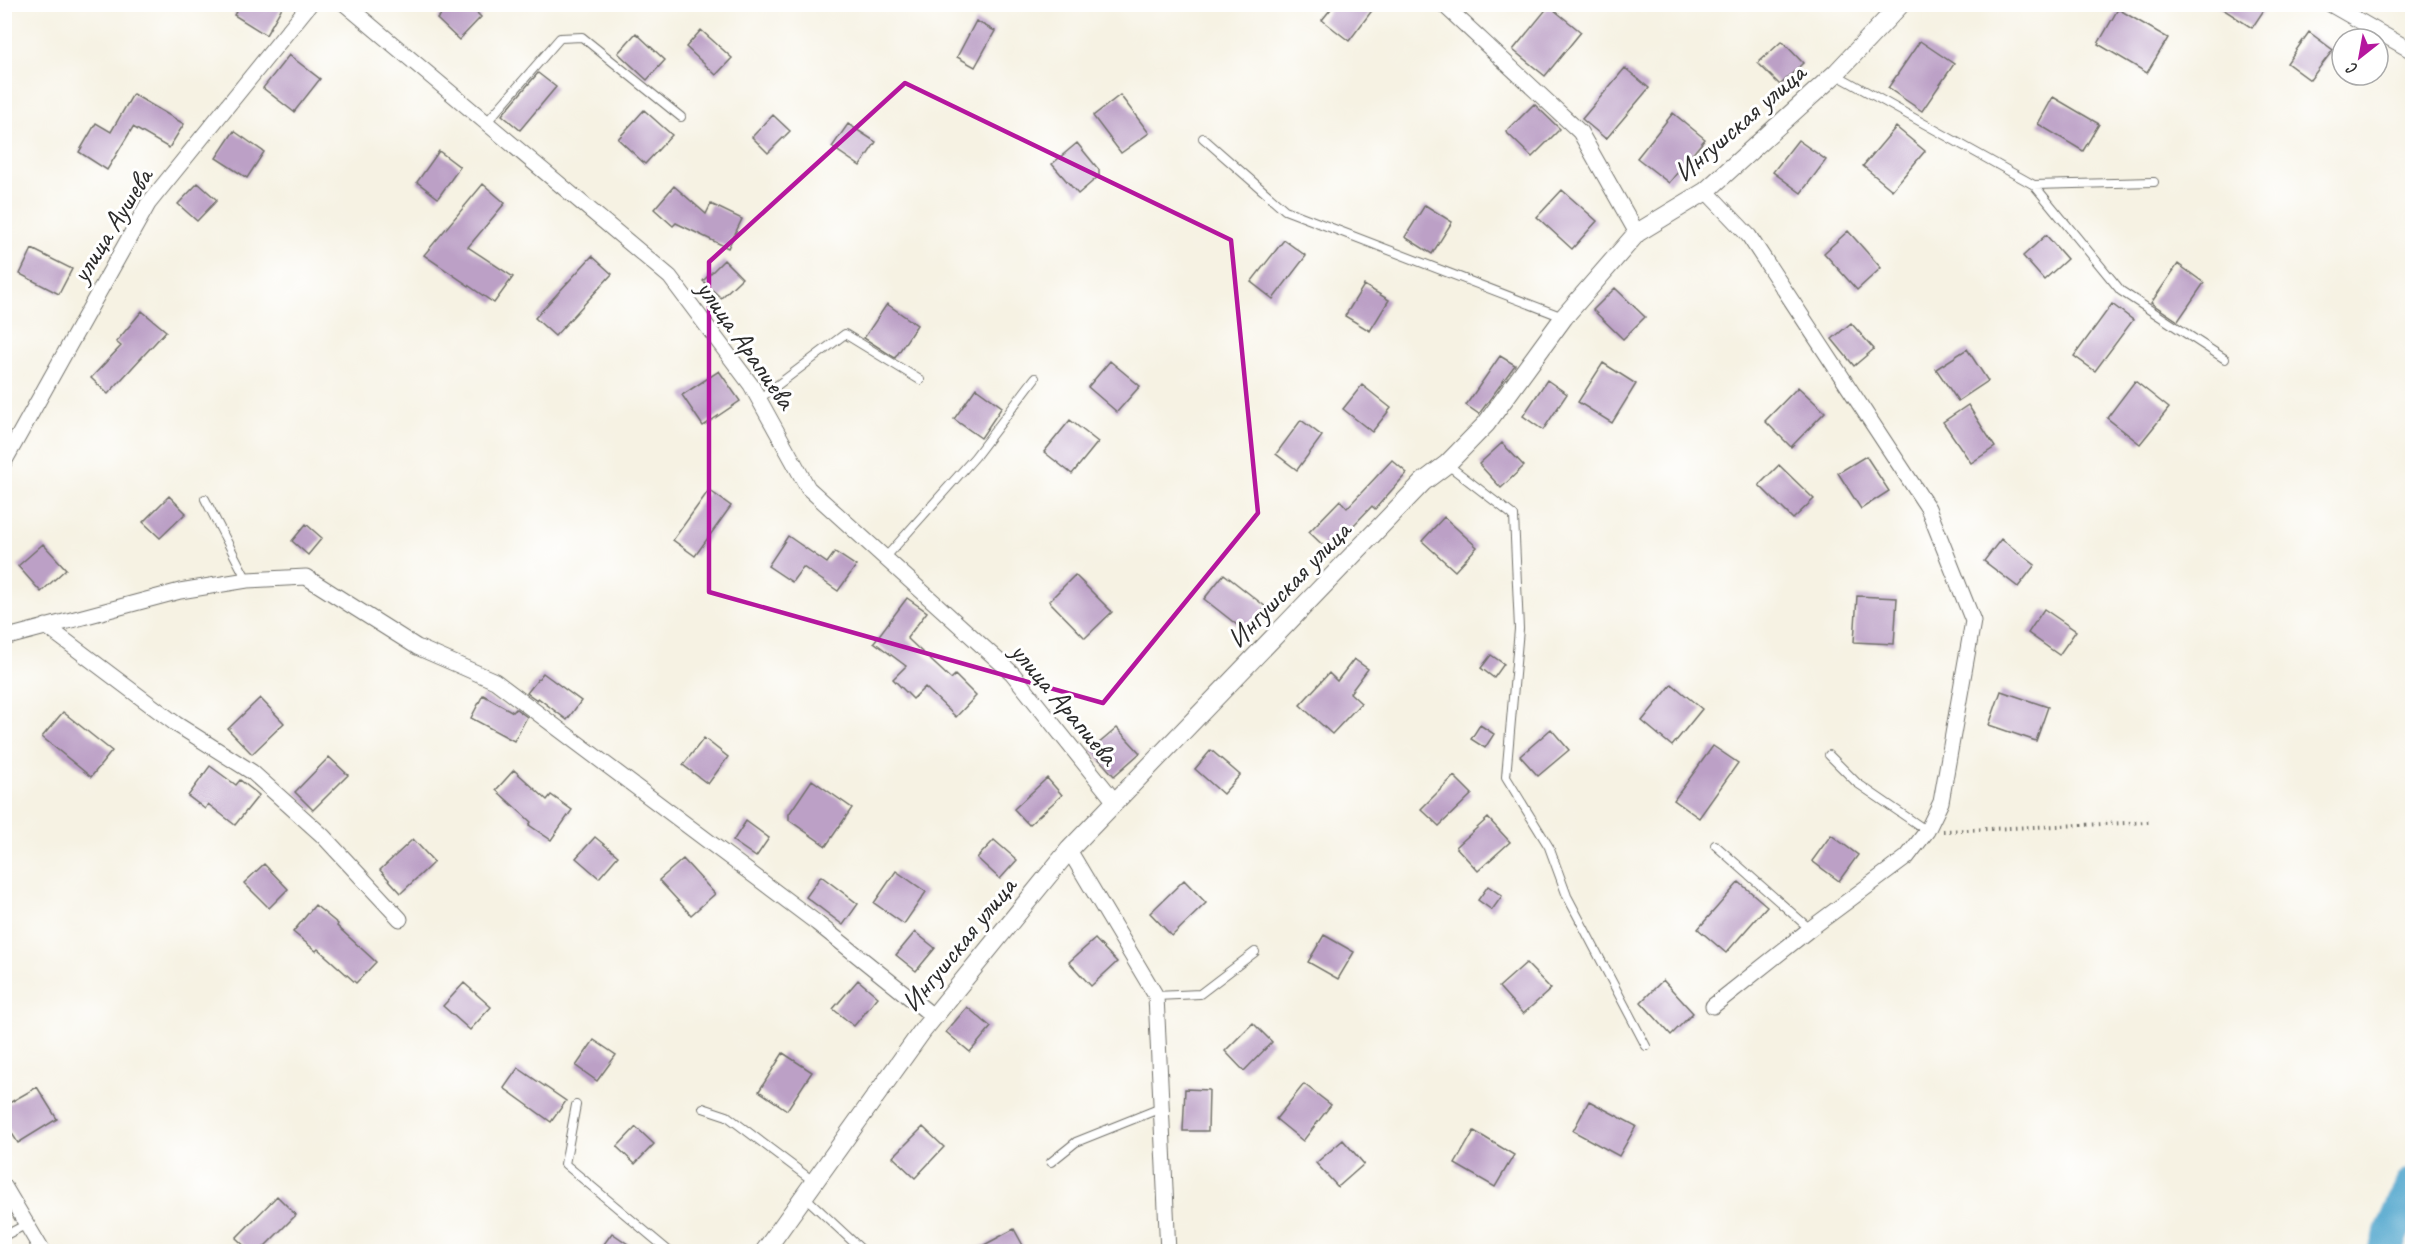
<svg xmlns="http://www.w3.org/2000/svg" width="2417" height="1256" font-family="Caveat,sans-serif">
  <rect width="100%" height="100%" fill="#fff"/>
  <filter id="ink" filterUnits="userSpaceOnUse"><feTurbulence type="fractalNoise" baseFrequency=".0167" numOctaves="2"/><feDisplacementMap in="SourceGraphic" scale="12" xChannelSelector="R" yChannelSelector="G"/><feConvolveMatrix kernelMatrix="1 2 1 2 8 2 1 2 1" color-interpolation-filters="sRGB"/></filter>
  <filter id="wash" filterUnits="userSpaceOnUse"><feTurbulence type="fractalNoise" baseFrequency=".008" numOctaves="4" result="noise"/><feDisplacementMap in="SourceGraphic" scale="24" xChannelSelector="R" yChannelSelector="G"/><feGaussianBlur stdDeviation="1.35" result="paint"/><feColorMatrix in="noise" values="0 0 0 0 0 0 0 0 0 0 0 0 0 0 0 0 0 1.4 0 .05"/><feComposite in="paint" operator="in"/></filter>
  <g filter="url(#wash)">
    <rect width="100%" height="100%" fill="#f6f2e3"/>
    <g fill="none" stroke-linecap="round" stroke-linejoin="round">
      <!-- river -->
      <path stroke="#50a5cc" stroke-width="34" d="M 2384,1252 L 2412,1185"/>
    </g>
    <g id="blocks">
      <!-- building -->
      <path fill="#bca0c6" d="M 241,4 L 284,4 L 266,35 L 234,15 Z
        M 451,4 L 468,4 L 481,17 L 459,40 L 437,19 Z
        M 1335,4 L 1377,4 L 1349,41 L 1322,20 Z
        M 2215,4 L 2268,4 L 2252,28 Z
        M 1549,6 L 1581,32 L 1545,76 L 1513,50 Z
        M 2118,9 L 2168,38 L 2147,73 L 2098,44 Z
        M 976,21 L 995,31 L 975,67 L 957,57 Z
        M 701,30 L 732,58 L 716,75 L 686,47 Z
        M 2309,32 L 2333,50 L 2310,80 L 2287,63 Z
        M 636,33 L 665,60 L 647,80 L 618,53 Z
        M 1782,41 L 1803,63 L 1780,85 L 1758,63 Z
        M 1920,41 L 1954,64 L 1922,111 L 1888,88 Z
        M 289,55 L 320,79 L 294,112 L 263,88 Z
        M 1625,68 L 1649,88 L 1606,139 L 1582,119 Z
        M 538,73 L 556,87 L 520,130 L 502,115 Z
        M 133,94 L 184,124 L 169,148 L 133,127 L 107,170 L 79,152 L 96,123 L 111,132 Z
        M 1120,95 L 1149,133 L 1121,153 L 1093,116 Z
        M 2053,97 L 2099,124 L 2083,151 L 2038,124 Z
        M 1534,104 L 1560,129 L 1532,157 L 1506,132 Z
        M 644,110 L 672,135 L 645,164 L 618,139 Z
        M 1673,113 L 1705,139 L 1669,183 L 1637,158 Z
        M 773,115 L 790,131 L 768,153 L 752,137 Z
        M 848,124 L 876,142 L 860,166 L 832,147 Z
        M 1896,127 L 1925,151 L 1892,190 L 1863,166 Z
        M 234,131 L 264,152 L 247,178 L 216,158 Z
        M 1798,140 L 1826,160 L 1801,193 L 1773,172 Z
        M 1077,143 L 1099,170 L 1099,176 L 1078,194 L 1052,164 Z
        M 439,151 L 460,167 L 438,198 L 417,182 Z
        M 198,183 L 217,200 L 197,221 L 178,204 Z
        M 483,184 L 505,203 L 468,247 L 513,277 L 494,303 L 424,255 Z
        M 674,186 L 706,214 L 711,204 L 742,219 L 728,248 L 676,223 L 673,226 L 654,209 Z
        M 1562,190 L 1597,221 L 1572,249 L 1537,217 Z
        M 1425,205 L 1452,222 L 1432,254 L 1405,237 Z
        M 1848,231 L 1881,268 L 1857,290 L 1824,253 Z
        M 2046,235 L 2067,259 L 2044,280 L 2023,256 Z
        M 1284,240 L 1306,256 L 1273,299 L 1251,282 Z
        M 32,249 L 72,269 L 59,294 L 20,274 Z
        M 592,256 L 612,274 L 555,336 L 535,318 Z
        M 724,260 L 742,278 L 721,298 L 703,281 Z
        M 2178,264 L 2204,283 L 2178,321 L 2151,303 Z
        M 1364,285 L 1389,300 L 1370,331 L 1345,316 Z
        M 1615,288 L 1645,317 L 1623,339 L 1593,310 Z
        M 887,304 L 917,325 L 895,358 L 864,338 Z
        M 2112,304 L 2133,320 L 2095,371 L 2074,356 Z
        M 142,311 L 166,331 L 108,394 L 91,378 L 121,346 L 116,342 Z
        M 1851,323 L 1874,349 L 1854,366 L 1832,339 Z
        M 1967,349 L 1988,381 L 1958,401 L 1936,369 Z
        M 1500,356 L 1515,365 L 1479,414 L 1466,405 Z
        M 1110,361 L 1140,386 L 1117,412 L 1088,387 Z
        M 1603,363 L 1636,384 L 1612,423 L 1578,402 Z
        M 719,371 L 740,401 L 703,426 L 682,395 Z
        M 1547,380 L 1567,394 L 1543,430 L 1523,416 Z
        M 2135,381 L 2169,408 L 2140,444 L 2107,418 Z
        M 1362,385 L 1391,408 L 1372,432 L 1343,409 Z
        M 1798,387 L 1825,412 L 1791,447 L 1765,421 Z
        M 976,388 L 1002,407 L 981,438 L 954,419 Z
        M 1968,405 L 1995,447 L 1971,463 L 1943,422 Z
        M 1070,420 L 1098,442 L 1072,474 L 1044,452 Z
        M 1301,420 L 1322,436 L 1297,470 L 1276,454 Z
        M 1502,443 L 1524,466 L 1501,488 L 1479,464 Z
        M 1866,456 L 1889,491 L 1861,509 L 1838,473 Z
        M 1392,460 L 1407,473 L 1375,509 L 1372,506 L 1329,551 L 1309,532 L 1340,500 L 1347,508 Z
        M 1779,465 L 1814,499 L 1793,519 L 1759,485 Z
        M 709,490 L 731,506 L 695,556 L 673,540 Z
        M 169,496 L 186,513 L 160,538 L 143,522 Z
        M 1444,517 L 1477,547 L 1455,571 L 1422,541 Z
        M 306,524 L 322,538 L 308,555 L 292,541 Z
        M 788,536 L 827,563 L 835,552 L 856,566 L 838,591 L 803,567 L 792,582 L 768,566 Z
        M 2001,539 L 2035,565 L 2018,587 L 1984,561 Z
        M 43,544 L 66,569 L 41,592 L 18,566 Z
        M 1224,574 L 1266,607 L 1246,632 L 1204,599 Z
        M 1075,575 L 1112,612 L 1085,638 L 1049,601 Z
        M 1857,596 L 1897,598 L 1894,644 L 1854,642 Z
        M 907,598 L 927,612 L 907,638 L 951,679 L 955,675 L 976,696 L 956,717 L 925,687 L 913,699 L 893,679 L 906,666 L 874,642 Z
        M 2044,609 L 2076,631 L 2059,655 L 2028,633 Z
        M 1491,655 L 1504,664 L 1494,678 L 1481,668 Z
        M 1354,659 L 1368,669 L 1350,693 L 1361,703 L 1332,734 L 1300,705 L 1329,673 L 1337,681 Z
        M 543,673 L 581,701 L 567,720 L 538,698 L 537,700 L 527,693 Z
        M 1672,684 L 1702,709 L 1672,746 L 1642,721 Z
        M 2001,691 L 2048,707 L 2036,741 L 1989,725 Z
        M 483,695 L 513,712 L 516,709 L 527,717 L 514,741 L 471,718 Z
        M 260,698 L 284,723 L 252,754 L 228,729 Z
        M 63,712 L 112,751 L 91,777 L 42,737 Z
        M 1480,725 L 1494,734 L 1485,748 L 1471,739 Z
        M 1117,728 L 1140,753 L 1114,776 L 1091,750 Z
        M 1551,729 L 1569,750 L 1538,776 L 1520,756 Z
        M 704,738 L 728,757 L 708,784 L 683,765 Z
        M 1713,746 L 1738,763 L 1699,818 L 1674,800 Z
        M 1211,750 L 1240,775 L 1223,794 L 1195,769 Z
        M 329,757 L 348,775 L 313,810 L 295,792 Z
        M 210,766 L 236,785 L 240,780 L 259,795 L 235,825 L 208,804 L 205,809 L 188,796 Z
        M 514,770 L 547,800 L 551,795 L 572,810 L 551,840 L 529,825 L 531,822 L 496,790 Z
        M 1454,776 L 1472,794 L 1439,826 L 1421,809 Z
        M 1047,778 L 1062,795 L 1029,825 L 1014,809 Z
        M 812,780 L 852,808 L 826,846 L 789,820 L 789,814 Z
        M 1488,818 L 1510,842 L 1478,871 L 1456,847 Z
        M 746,821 L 769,838 L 756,857 L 733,841 Z
        M 1831,835 L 1858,855 L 1839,881 L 1812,861 Z
        M 595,837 L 618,856 L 599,878 L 576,858 Z
        M 413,839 L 434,862 L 401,893 L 380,870 Z
        M 994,840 L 1017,860 L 1000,879 L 977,858 Z
        M 683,859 L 715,894 L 691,915 L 659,880 Z
        M 264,864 L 288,889 L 269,908 L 244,883 Z
        M 896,871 L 926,892 L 904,924 L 874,903 Z
        M 821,876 L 858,904 L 843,925 L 806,897 Z
        M 1184,880 L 1206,903 L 1172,936 L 1150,913 Z
        M 1739,882 L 1767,906 L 1726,953 L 1698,929 Z
        M 1488,886 L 1502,896 L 1492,910 L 1478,900 Z
        M 315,905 L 338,924 L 337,926 L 376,962 L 356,983 L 318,949 L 316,951 L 293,932 Z
        M 915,932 L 935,948 L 916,971 L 896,955 Z
        M 1324,935 L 1354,952 L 1338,979 L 1308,962 Z
        M 1095,939 L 1117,962 L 1091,986 L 1069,962 Z
        M 1526,963 L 1551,989 L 1523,1014 L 1499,987 Z
        M 858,980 L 878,997 L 854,1026 L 833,1009 Z
        M 1663,980 L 1693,1013 L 1671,1035 L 1641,1002 Z
        M 464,983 L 491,1007 L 470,1030 L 443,1006 Z
        M 967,1007 L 991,1027 L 970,1052 L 946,1032 Z
        M 1253,1023 L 1272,1042 L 1244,1071 L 1225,1051 Z
        M 594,1040 L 616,1055 L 597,1081 L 576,1066 Z
        M 783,1053 L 812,1072 L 787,1110 L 759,1091 Z
        M 518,1068 L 566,1101 L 551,1122 L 504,1088 Z
        M 1304,1084 L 1331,1105 L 1303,1141 L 1276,1119 Z
        M 37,1087 L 57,1119 L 18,1143 L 4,1121 L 4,1106 Z
        M 1185,1089 L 1209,1090 L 1208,1131 L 1183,1131 Z
        M 1589,1101 L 1636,1126 L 1619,1156 L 1573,1131 Z
        M 636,1127 L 654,1144 L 635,1164 L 617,1147 Z
        M 923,1127 L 944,1147 L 915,1178 L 893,1157 Z
        M 1474,1131 L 1514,1155 L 1495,1187 L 1455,1164 Z
        M 1343,1140 L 1364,1164 L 1338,1187 L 1316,1163 Z
        M 277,1196 L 296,1215 L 260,1251 L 250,1251 L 236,1238 Z
        M 1014,1229 L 1026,1251 L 973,1251 Z
        M 612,1233 L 638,1251 L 599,1251 Z"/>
    </g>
  </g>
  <g filter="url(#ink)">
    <use href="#blocks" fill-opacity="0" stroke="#72716b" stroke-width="1.5"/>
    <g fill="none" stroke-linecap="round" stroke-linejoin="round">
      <!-- service casing -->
      <g stroke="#72716b" stroke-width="10">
        <path id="service" d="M 1835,74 L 2034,185 L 2121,291 L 2225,359
          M 486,123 L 560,38 L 582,37 L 681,117
          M 1203,138 L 1285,210 L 1563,317
          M 2034,185 L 2154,182
          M 759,399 L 845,334 L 920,380
          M 1448,465 L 1514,516 L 1519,629 L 1506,777 L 1549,847 L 1567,896 L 1646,1046
          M 205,499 L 247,580
          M 885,558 L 975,457 L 1035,378
          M 1829,755 L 1857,783 L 1927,831
          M 1715,845 L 1810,929
          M 1156,996 L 1200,994 L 1255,952
          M 576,1105 L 565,1164 L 670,1252
          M 703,1108 L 727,1116 L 813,1181
          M 1051,1162 L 1076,1142 L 1161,1108
          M 803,1195 L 864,1252
          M 4,1236 L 27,1224"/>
      </g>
      <!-- minor casing -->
      <g stroke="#72716b" stroke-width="17">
        <path id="minor" d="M 345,4 L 670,277 L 751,385 L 808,488 L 1012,673 L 1116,803
          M 1443,4 L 1580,132 L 1637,233
          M 2330,4 L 2412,51
          M 1706,191 L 1749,236 L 1928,508 L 1973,621 L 1941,802 L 1927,831 L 1907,857 L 1810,929 L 1713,1006
          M 4,462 L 148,204 L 310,4
          M 46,626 L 176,724 L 252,772 L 323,836 L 400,919
          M 4,638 L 180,591 L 247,580 L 306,577 L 417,647 L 495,681 L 817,923 L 934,1017
          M 1069,850 L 1156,996 L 1168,1252
          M 4,1186 L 43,1252"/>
      </g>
      <!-- tertiary casing -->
      <g stroke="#72716b" stroke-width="20">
        <path id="tertiary" d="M 764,1252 L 923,1030 L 1069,850 L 1423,482 L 1447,464 L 1486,424 L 1564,317 L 1637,233 L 1706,191 L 1835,74 L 1901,4"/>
      </g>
      <!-- path -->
      <path stroke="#72716b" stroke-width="4" stroke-dasharray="1.5 4.5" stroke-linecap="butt" d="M 1943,831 L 2149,822"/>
      <!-- service -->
      <use href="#service" stroke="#fff" stroke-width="8"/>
      <!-- minor -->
      <use href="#minor" stroke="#fff" stroke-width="15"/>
      <!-- tertiary -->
      <use href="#tertiary" stroke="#fff" stroke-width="18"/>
    </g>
  </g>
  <!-- marked area -->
  <path fill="none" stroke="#b5179e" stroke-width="4.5" stroke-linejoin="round" d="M 905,83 L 1231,240 L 1258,513 L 1103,703 L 709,592 L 709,262 Z"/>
  <g text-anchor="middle" stroke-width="6" stroke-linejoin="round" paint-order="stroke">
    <!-- street labels -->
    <g font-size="28" fill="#2b2b2b" stroke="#fff">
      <text transform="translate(1739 122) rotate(-41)" y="10">Ингушская улица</text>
      <text transform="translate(111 225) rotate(-58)" y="10">улица Аушева</text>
      <text transform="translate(747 344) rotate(55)" y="10">улица Арапиева</text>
      <text transform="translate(1288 584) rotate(-46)" y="10">Ингушская улица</text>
      <text transform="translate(1065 703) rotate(50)" y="10">улица Арапиева</text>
      <text transform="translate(958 944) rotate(-51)" y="10">Ингушская улица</text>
    </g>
  </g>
  <!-- margin -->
  <rect width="2417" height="1256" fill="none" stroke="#fff" stroke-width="24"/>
  <!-- north arrow -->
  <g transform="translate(2360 57) rotate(211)"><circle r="28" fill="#ffffff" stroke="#aaaaaa" stroke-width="1.5"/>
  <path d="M0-4.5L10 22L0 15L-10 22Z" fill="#b5179e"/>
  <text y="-9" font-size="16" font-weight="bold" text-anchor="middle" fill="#2b2b2b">С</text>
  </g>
</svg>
